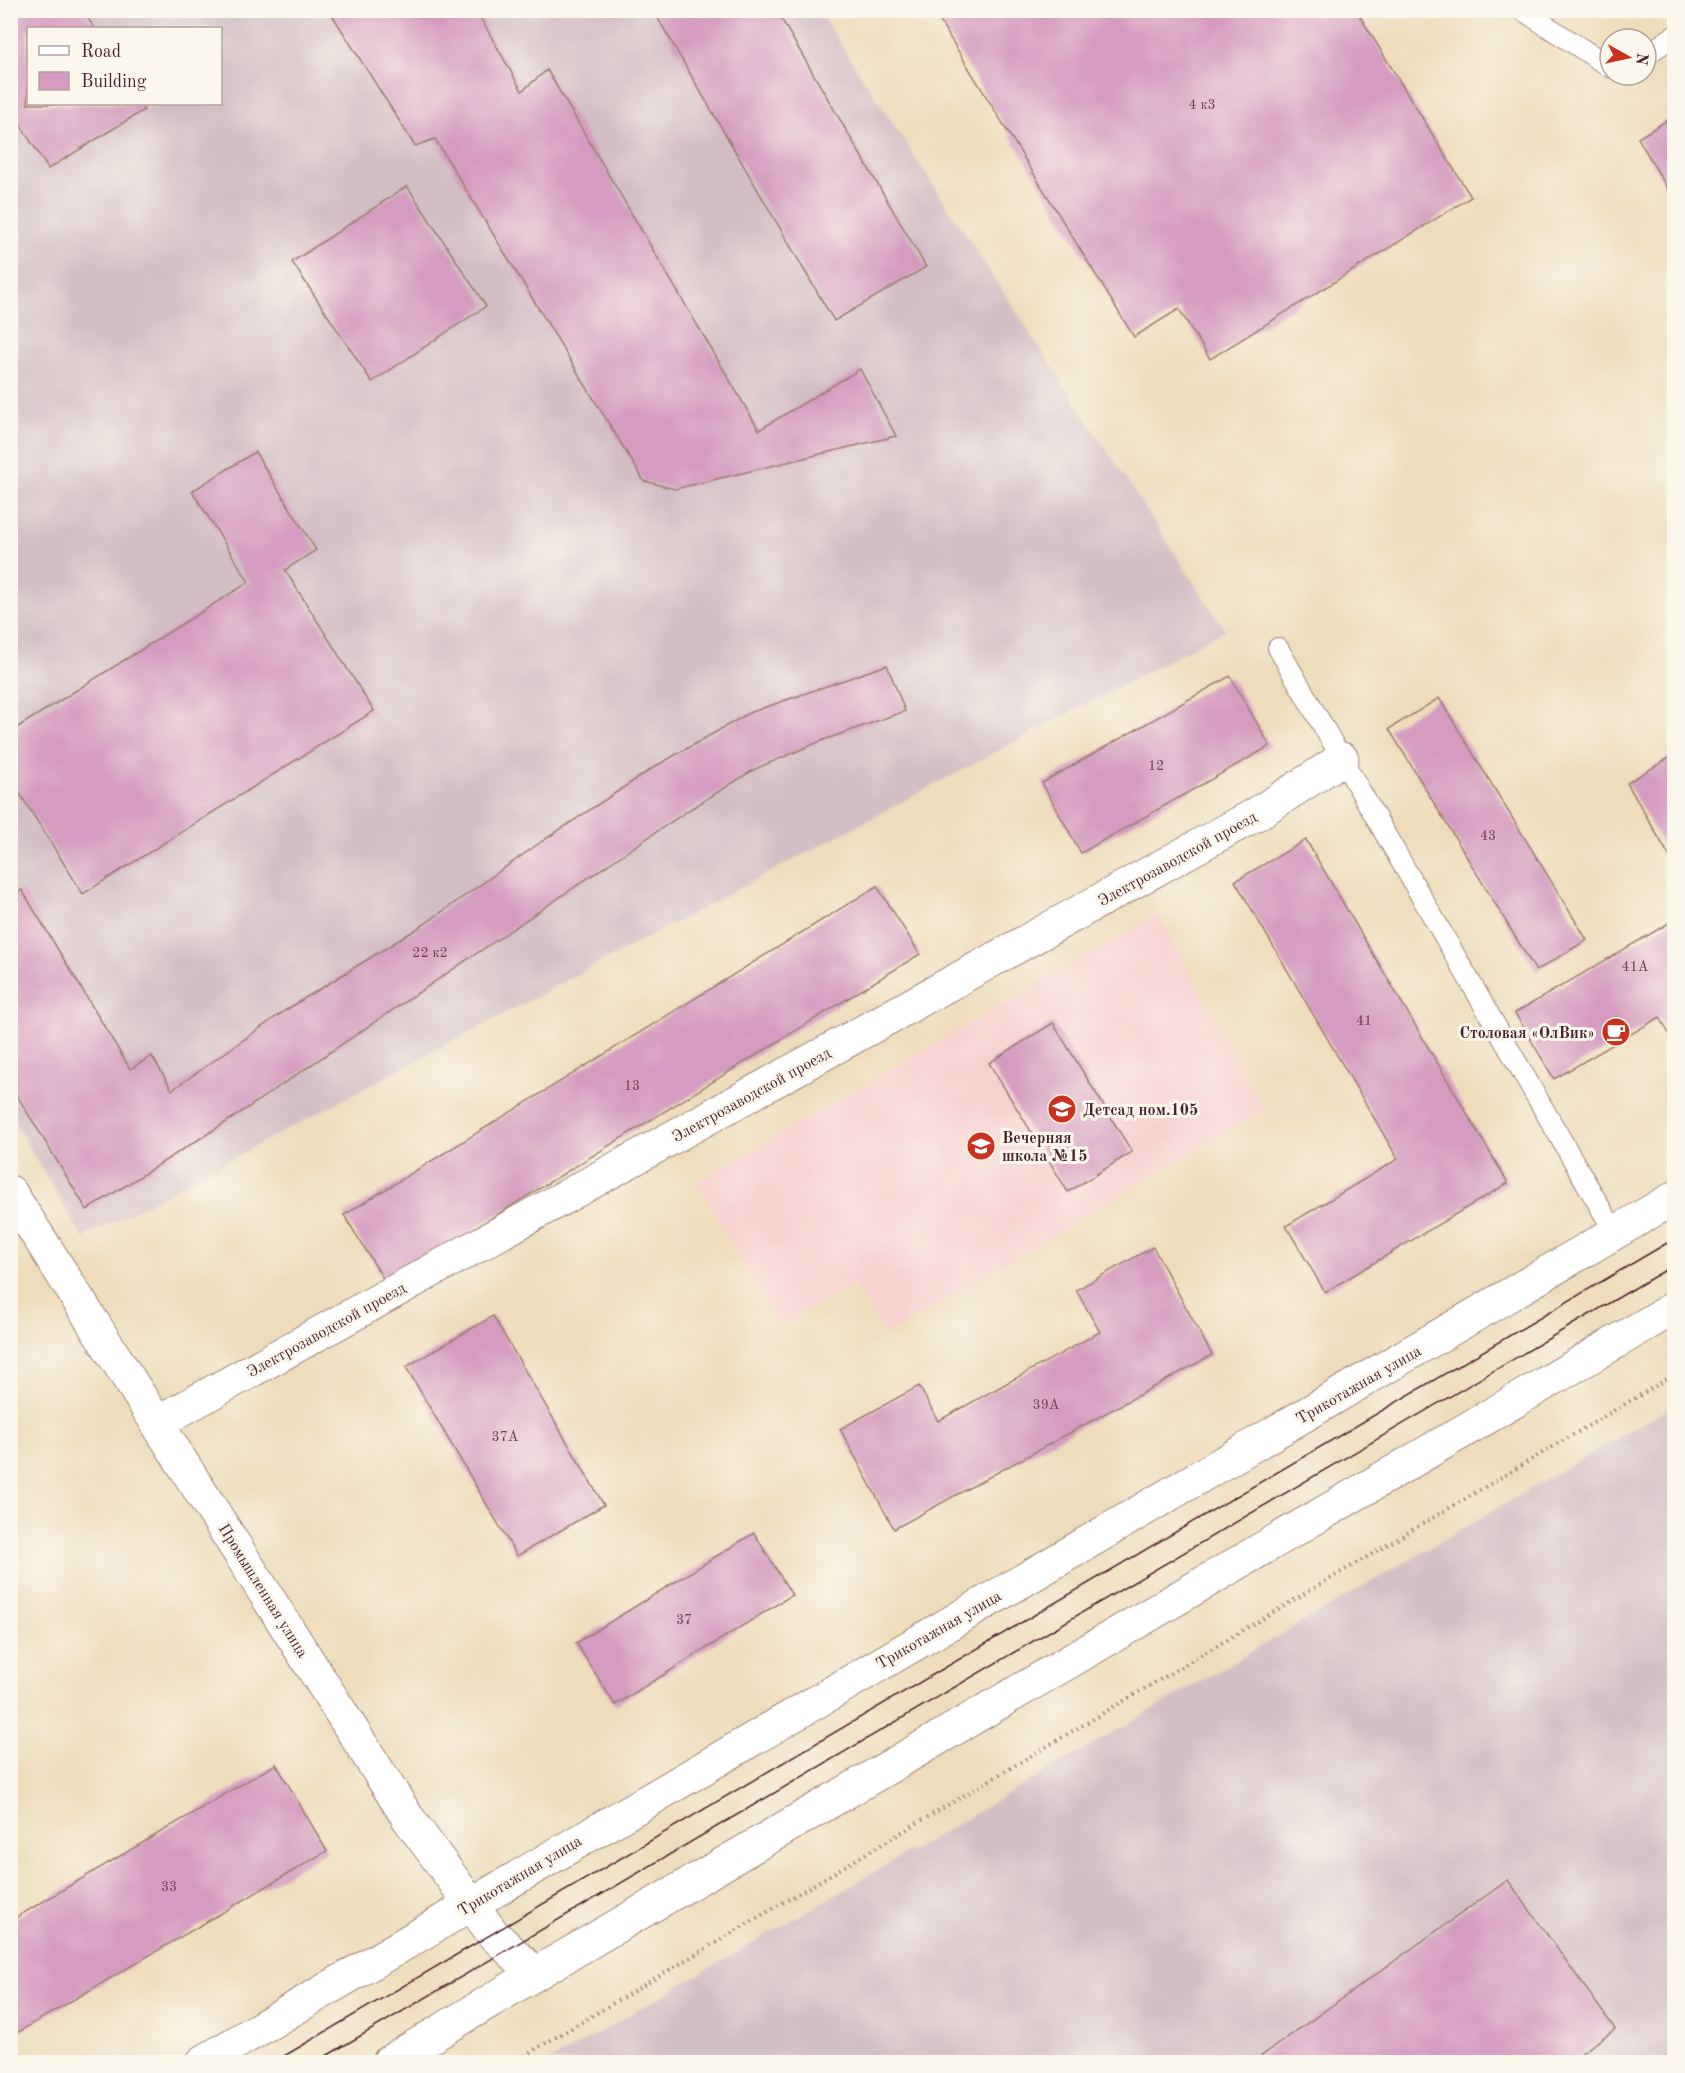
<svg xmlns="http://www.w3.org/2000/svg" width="1685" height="2073" font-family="'Old Standard TT',serif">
  <rect width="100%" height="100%" fill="#fbf7ec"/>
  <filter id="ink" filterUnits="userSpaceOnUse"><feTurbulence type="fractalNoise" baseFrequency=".0167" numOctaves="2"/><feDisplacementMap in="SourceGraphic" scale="12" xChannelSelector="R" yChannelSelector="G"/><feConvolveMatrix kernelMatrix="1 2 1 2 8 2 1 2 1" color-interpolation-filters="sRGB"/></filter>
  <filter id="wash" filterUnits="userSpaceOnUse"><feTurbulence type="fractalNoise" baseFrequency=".008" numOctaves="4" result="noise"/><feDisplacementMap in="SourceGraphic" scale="24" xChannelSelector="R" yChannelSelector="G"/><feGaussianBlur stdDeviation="1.35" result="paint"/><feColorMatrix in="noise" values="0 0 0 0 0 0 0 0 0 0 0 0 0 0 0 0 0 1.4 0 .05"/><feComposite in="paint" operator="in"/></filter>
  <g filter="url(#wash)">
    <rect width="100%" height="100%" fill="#eeddbc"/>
    <!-- built -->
    <path fill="#f7d0d0" d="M 1158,914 L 1264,1110 L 885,1335 L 855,1286 L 778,1326 L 697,1182 Z"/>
    <!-- industrial -->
    <path fill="#d2bec5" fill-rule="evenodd" d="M 10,11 L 819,11 L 1225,630 L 83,1238 L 11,1117 ZM 28,28 L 220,28 L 220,104 L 28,104 Z
      M 1674,1405 L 1674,2062 L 549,2062 Z"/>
    <g id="blocks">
      <!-- building -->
      <path fill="#d59bc0" d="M 10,10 L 83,10 L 94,28 L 28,28 L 28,104 L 140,104 L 144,110 L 48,169 L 10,108 Z
        M 329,10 L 476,10 L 522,91 L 547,70 L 759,430 L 860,369 L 896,436 L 675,489 L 644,481 L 435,139 L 415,146 Z
        M 653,10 L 776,10 L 926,267 L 834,321 Z
        M 933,10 L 1356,10 L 1471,197 L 1210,359 L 1179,309 L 1134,337 Z
        M 1674,116 L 1674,200 L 1638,138 Z
        M 407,186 L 486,306 L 372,382 L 292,262 Z
        M 255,452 L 316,550 L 285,570 L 374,711 L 83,894 L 10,778 L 10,732 L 249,582 L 192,491 Z
        M 887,665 L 905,711 L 821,741 L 755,769 L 689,810 L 231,1119 L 87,1210 L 10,1084 L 10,897 L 22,890 L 130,1069 L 152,1056 L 172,1090 L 286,1010 L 423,925 L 541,842 L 656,766 L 749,713 Z
        M 1230,676 L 1270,746 L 1081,853 L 1042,783 Z
        M 1439,698 L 1587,940 L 1536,971 L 1389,729 Z
        M 1674,755 L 1674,864 L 1627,783 Z
        M 1306,840 L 1508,1183 L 1325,1292 L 1286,1226 L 1398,1159 L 1235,881 Z
        M 877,886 L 920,954 L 386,1283 L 344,1215 Z
        M 1674,920 L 1674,1043 L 1660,1017 L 1554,1079 L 1515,1013 Z
        M 1053,1023 L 1132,1152 L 1068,1192 L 989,1063 Z
        M 1153,1247 L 1212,1355 L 894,1529 L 840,1429 L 919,1386 L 938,1421 L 1100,1332 L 1076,1290 Z
        M 493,1316 L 604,1505 L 517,1556 L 406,1367 Z
        M 754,1533 L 792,1595 L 615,1705 L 576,1643 Z
        M 276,1764 L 327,1851 L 10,2037 L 10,1921 Z
        M 1508,1880 L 1615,2029 L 1569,2062 L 1253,2062 Z"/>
    </g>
  </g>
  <g filter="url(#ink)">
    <use href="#blocks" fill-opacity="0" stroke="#9c7e74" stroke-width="1.5"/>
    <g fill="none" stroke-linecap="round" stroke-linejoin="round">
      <!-- lane casing -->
      <g stroke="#9c7e74" stroke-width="22">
        <path id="lane" d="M 1522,10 L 1610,67
          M 1646,55 L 1674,36
          M 1278,648 L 1615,1233"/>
      </g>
      <!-- street casing -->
      <g stroke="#9c7e74" stroke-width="35">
        <path id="street" d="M 157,1423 L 1258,813 L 1342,759"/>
      </g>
      <!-- secondary casing -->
      <g stroke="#9c7e74" stroke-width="35">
        <path id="secondary" d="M 10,1192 L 408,1818 L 493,1934 L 535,1974
          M 203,2062 L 1674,1198
          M 389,2062 L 535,1974 L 1674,1308"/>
      </g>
      <!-- path -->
      <path stroke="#9c7e74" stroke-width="4" stroke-dasharray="1.5 4.5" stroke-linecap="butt" d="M 514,2062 L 1674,1375"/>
      <!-- lane -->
      <use href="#lane" stroke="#fff" stroke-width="20"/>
      <!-- street -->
      <use href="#street" stroke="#fff" stroke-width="33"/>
      <!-- secondary -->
      <use href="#secondary" stroke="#fff" stroke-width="33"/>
      <!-- tram -->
      <path stroke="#4a1f2b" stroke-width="1.5" d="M 274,2062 L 1674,1239
        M 316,2062 L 1674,1265"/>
    </g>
  </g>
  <!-- icons -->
  <defs>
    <g id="cafe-disc" transform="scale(1.5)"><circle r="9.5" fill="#c8321e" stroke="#fbf7ec"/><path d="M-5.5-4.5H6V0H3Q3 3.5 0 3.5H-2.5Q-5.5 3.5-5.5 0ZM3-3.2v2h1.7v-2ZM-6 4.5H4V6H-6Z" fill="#fff"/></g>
    <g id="school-disc" transform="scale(1.5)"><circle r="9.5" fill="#c8321e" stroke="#fbf7ec"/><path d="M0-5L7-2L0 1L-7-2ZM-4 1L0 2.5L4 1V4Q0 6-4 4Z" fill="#fff"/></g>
  </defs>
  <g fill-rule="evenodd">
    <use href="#cafe-disc" x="1616" y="1032"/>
    <use href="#school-disc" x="1062" y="1109"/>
    <use href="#school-disc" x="981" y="1146"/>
  </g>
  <g text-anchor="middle" stroke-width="6" stroke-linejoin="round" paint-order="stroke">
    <!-- number labels -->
    <g font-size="14" fill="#6d3e50">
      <text x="1202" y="109">4 к3</text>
      <text x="1156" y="770">12</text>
      <text x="1488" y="840">43</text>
      <text x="430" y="957">22 к2</text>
      <text x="1635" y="971">41А</text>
      <text x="1364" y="1025">41</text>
      <text x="632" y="1090">13</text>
      <text x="1046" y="1409">39А</text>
      <text x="505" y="1441">37А</text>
      <text x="684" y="1624">37</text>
      <text x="169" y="1891">33</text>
    </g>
    <!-- street labels -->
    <g font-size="16" fill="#4a1f2b" stroke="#fbf7ec">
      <text transform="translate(1177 858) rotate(-29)" y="6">Электрозаводской проезд</text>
      <text transform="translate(751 1094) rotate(-29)" y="6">Электрозаводской проезд</text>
      <text transform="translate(326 1329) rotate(-29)" y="6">Электрозаводской проезд</text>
      <text transform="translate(1358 1384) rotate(-30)" y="6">Трикотажная улица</text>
      <text transform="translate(264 1590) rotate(58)" y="6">Промышленная улица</text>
      <text transform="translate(938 1629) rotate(-30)" y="6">Трикотажная улица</text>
      <text transform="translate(519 1875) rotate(-31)" y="6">Трикотажная улица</text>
    </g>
    <!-- poi labels -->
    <g font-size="16" font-weight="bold" fill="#4a1f2b" stroke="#fbf7ec" text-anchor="start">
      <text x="1595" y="1038" text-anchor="end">Столовая «ОлВик»</text>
      <text x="1083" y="1115">Детсад ном.105</text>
      <text x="1002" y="1143">Вечерняя<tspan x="1002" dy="18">школа №15</tspan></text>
    </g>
  </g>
  <!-- margin -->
  <rect width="1685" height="2073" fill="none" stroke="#fbf7ec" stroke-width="36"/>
  <!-- legend -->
  <rect x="27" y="27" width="195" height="78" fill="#fbf7ec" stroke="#b4a19f" stroke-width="1.5"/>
  <rect x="39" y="46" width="30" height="9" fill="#ffffff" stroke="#b4a19f" stroke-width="1.5"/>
  <text x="81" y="57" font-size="18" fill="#4a1f2b">Road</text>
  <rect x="39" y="72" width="30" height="18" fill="#d59bc0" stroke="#b4a19f" stroke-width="1.5"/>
  <text x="81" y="87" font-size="18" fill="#4a1f2b">Building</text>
  <!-- north arrow -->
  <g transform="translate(1628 57) rotate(98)"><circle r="28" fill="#fbf7ec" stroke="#b4a19f" stroke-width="1.5"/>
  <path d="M0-4.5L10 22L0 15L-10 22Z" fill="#c8321e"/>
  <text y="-9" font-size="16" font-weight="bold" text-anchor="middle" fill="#4a1f2b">N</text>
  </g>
</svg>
